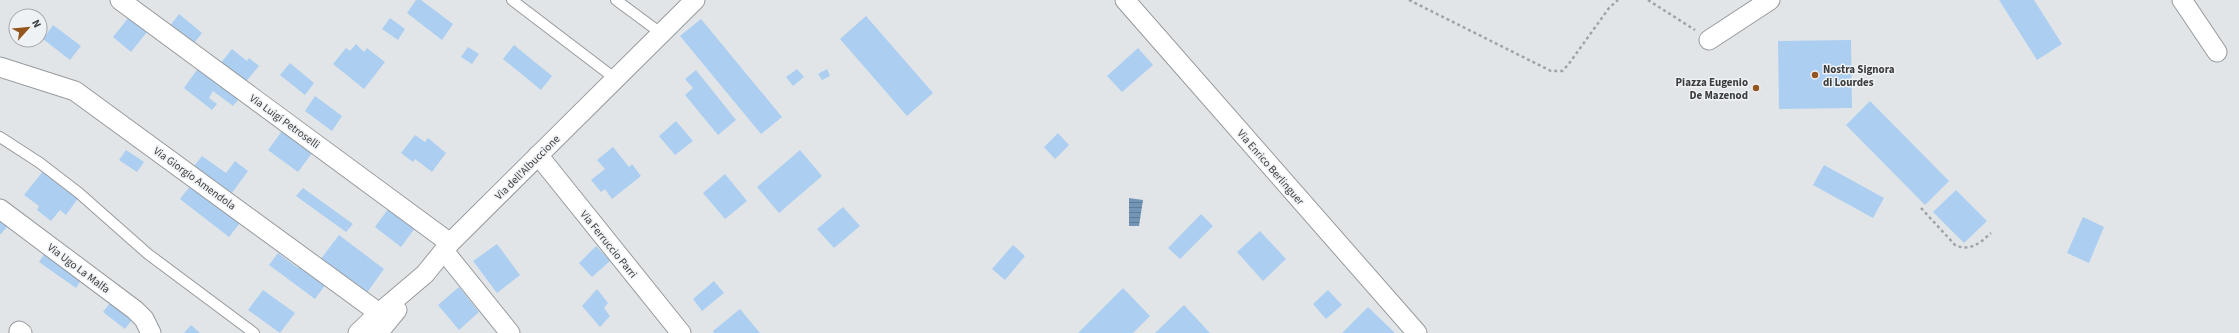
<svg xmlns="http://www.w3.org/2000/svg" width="2239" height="333" font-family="'Source Sans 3',sans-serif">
  <defs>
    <pattern id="water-rules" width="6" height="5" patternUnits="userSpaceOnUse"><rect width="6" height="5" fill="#7395b6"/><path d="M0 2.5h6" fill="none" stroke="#607b95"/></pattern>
  </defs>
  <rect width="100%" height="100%" fill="#e2e5e8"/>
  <!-- water -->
  <path fill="url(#water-rules)" d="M 1129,198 L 1143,200 L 1139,226 L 1129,226 Z"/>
  <!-- building -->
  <path fill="#abcef1" d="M 416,0 L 421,0 L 453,24 L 442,40 L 407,13 Z
    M 1999,0 L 2034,0 L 2062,44 L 2037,60 Z
    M 179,14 L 202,33 L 192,46 L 169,27 Z
    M 866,16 L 933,93 L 907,116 L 840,39 Z
    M 129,17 L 147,32 L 131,52 L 113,37 Z
    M 390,18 L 405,29 L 398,40 L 382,29 Z
    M 701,19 L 782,117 L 761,134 L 680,36 Z
    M 53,25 L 81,46 L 70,60 L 43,39 Z
    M 1851,40 L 1852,108 L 1779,109 L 1778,41 Z
    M 356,44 L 364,52 L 367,48 L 385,62 L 364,89 L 333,64 L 346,48 L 350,51 Z
    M 514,45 L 552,76 L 541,90 L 503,59 Z
    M 468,47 L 479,54 L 472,64 L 461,57 Z
    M 1138,48 L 1153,65 L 1122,92 L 1107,76 Z
    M 232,49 L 247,61 L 249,58 L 259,66 L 244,84 L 220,64 Z
    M 290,63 L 314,83 L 305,95 L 280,75 Z
    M 201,64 L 242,95 L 233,106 L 213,91 L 209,98 L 217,104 L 212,110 L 184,88 Z
    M 797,69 L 804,77 L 793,86 L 786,77 Z
    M 827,69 L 830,76 L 822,80 L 818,74 Z
    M 696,70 L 736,120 L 718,135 L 685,95 L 693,88 L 685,79 Z
    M 315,96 L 342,116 L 332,131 L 305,111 Z
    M 1870,101 L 1949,181 L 1925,205 L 1846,125 Z
    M 676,121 L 693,141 L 675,155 L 659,136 Z
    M 285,127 L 315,149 L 298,172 L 268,150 Z
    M 1058,133 L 1069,145 L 1055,159 L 1044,147 Z
    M 415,135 L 425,142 L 428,138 L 446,153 L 432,172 L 415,159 L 413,162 L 401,153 Z
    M 613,147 L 629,167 L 632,164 L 641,176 L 612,199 L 605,189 L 601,192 L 591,180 L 605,169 L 597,160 Z
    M 126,150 L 144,162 L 137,172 L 119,160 Z
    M 800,150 L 822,176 L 779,213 L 757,187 Z
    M 202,156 L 226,173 L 235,161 L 248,171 L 229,197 L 191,170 Z
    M 1824,165 L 1884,198 L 1873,218 L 1813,185 Z
    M 44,170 L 79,197 L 66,215 L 60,210 L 51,221 L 37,210 L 39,206 L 24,195 Z
    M 725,174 L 747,201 L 725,219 L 703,193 Z
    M 191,185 L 243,219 L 229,237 L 180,199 Z
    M 303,188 L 353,224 L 346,232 L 296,196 Z
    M 1956,190 L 1987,221 L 1964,243 L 1933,212 Z
    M 391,205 L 418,224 L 401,247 L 375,227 Z
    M 843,207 L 860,226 L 834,248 L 817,229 Z
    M 0,213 L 11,222 L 1,234 L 0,234 Z
    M 1201,214 L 1213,226 L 1180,259 L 1168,248 Z
    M 2083,217 L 2104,227 L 2089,263 L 2067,253 Z
    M 1260,231 L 1286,259 L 1263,281 L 1237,252 Z
    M 339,235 L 384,269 L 366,294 L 320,260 Z
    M 497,244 L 520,275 L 497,293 L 473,261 Z
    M 1013,245 L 1025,256 L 1005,280 L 992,269 Z
    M 596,246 L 610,261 L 592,277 L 579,263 Z
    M 47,250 L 84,276 L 76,288 L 39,262 Z
    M 278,253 L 298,268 L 302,262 L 328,281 L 315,299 L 269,265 Z
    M 714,281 L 724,293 L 702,311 L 693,299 Z
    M 459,287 L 479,312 L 459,330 L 438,305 Z
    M 1123,288 L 1150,316 L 1133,333 L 1078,333 Z
    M 597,289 L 608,303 L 604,308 L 610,316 L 600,327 L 582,306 Z
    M 263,290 L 295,313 L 280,333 L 248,310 Z
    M 1328,290 L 1342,305 L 1326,319 L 1313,304 Z
    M 112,300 L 134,317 L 125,329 L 103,312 Z
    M 1184,305 L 1210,333 L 1155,333 Z
    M 1368,307 L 1395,333 L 1342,333 Z
    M 740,309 L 760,333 L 714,333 L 713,331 Z
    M 191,325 L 200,333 L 184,333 Z"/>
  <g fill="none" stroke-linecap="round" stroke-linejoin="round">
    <!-- lane casing -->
    <g stroke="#979a9c" stroke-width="12">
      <path id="lane" d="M 512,0 L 617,80
        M 616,0 L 662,34
        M 0,137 L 40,163 L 79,193 L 148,254 L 254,333"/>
    </g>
    <!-- street casing -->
    <g stroke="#979a9c" stroke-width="21">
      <path id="street" d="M 120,0 L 450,243
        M 1125,0 L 1417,333
        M 2182,0 L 2217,52
        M 1709,40 L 1770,0
        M 0,67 L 75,91 L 379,313
        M 538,155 L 681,333
        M 0,209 L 135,310 L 144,319 L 151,333
        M 444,251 L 510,333
        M 19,331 L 22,333
        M 358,333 L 379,313 L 425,274 L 450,243 L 695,0
        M 378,333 L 397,310"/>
    </g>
    <!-- path -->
    <path stroke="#a1a3a5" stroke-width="2.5" stroke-dasharray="3 3" stroke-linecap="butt" d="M 1409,0 L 1551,71 L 1562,71 L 1568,65 L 1609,8 L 1618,0
      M 1648,0 L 1695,30
      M 1921,208 L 1955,245 C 1970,252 1980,243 1991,233"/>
    <!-- lane -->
    <use href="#lane" stroke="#fff" stroke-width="10"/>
    <!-- street -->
    <use href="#street" stroke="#fff" stroke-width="19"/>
  </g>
  <!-- markers -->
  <g fill="#95551f" stroke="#eff2f5" stroke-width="1.5">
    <circle cx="1815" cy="75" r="4"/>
    <circle cx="1756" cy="88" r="4"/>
  </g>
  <g text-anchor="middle" stroke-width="3" stroke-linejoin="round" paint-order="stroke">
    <!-- poi labels -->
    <g font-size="11" font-weight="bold" fill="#3b3c3d" stroke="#eff2f5" text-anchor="start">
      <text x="1823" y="73">Nostra Signora<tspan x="1823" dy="13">di Lourdes</tspan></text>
      <text x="1748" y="86" text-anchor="end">Piazza Eugenio<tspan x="1748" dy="13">De Mazenod</tspan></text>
    </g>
    <!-- street labels -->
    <g font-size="11" fill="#3b3c3d" stroke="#eff2f5">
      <text transform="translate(285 121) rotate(36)" y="4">Via Luigi Petroselli</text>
      <text transform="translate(527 167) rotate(-45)" y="4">Via dell'Albuccione</text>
      <text transform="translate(1271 167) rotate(49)" y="4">Via Enrico Berlinguer</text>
      <text transform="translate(195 178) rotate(36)" y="4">Via Giorgio Amendola</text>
      <text transform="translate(609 244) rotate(51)" y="4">Via Ferruccio Parri</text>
      <text transform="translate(79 268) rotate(37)" y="4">Via Ugo La Malfa</text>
    </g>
  </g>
  <!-- north arrow -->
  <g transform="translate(28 28) rotate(63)"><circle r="19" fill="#eff2f5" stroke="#a7a9ab"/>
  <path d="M0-3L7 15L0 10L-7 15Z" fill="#95551f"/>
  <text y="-6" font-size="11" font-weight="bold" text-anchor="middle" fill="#3b3c3d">N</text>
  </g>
</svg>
